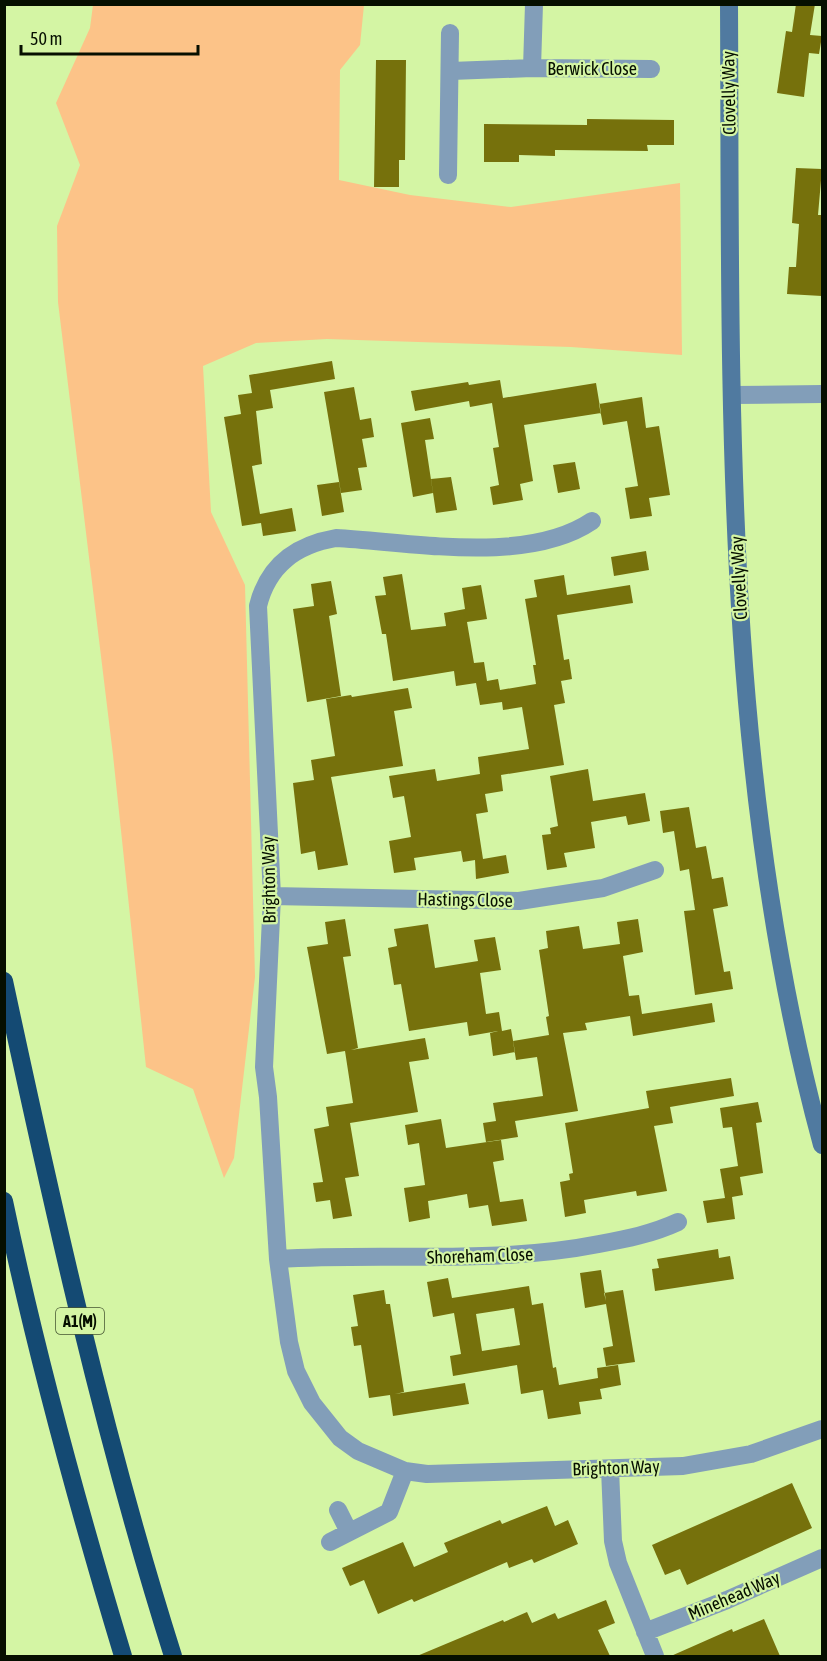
<svg xmlns="http://www.w3.org/2000/svg" width="827" height="1661" font-family="'Asap Condensed',sans-serif">
  <rect width="100%" height="100%" fill="#d4f5a4"/>
  <!-- green -->
  <path fill="#fcc388" d="M 93,5 L 364,5 L 360,45 L 340,70 L 339,180 L 410,195 L 511,207 L 680,183 L 682,355 L 571,347 L 327,339 L 256,343 L 203,366 L 211,512 L 245,585 L 255,977 L 234,1158 L 224,1178 L 193,1089 L 146,1067 L 113,755 L 58,302 L 57,226 L 80,165 L 56,103 L 90,28 Z"/>
  <!-- building -->
  <path fill="#76710c" fill-rule="evenodd" d="M 796,4 L 815,4 L 810,35 L 822,36 L 819,54 L 809,53 L 804,97 L 777,93 L 786,31 L 792,32 Z
    M 376,60 L 406,60 L 405,160 L 399,160 L 399,187 L 374,187 Z
    M 587,119 L 674,120 L 674,145 L 647,145 L 648,151 L 555,150 L 555,156 L 519,155 L 519,162 L 484,162 L 484,124 L 587,125 Z
    M 796,168 L 822,169 L 818,215 L 822,215 L 822,296 L 787,294 L 789,267 L 796,267 L 799,224 L 792,223 Z
    M 332,361 L 335,379 L 270,390 L 273,408 L 256,411 L 262,464 L 252,466 L 260,514 L 292,508 L 296,531 L 263,536 L 261,523 L 242,526 L 224,417 L 241,414 L 238,395 L 252,393 L 249,375 Z
    M 500,380 L 503,398 L 596,383 L 601,413 L 524,425 L 533,481 L 520,484 L 523,500 L 493,505 L 490,487 L 499,485 L 493,448 L 499,447 L 492,403 L 470,407 L 469,401 L 415,411 L 411,391 L 468,382 L 469,385 Z
    M 354,387 L 360,420 L 371,418 L 374,437 L 362,439 L 367,467 L 358,468 L 362,490 L 341,493 L 324,392 Z
    M 642,397 L 646,428 L 659,426 L 670,495 L 649,498 L 652,516 L 630,519 L 625,488 L 638,486 L 627,421 L 603,425 L 599,404 Z
    M 430,418 L 434,439 L 425,440 L 433,493 L 413,497 L 401,423 Z
    M 575,462 L 580,489 L 558,493 L 553,465 Z
    M 451,477 L 457,510 L 436,513 L 431,479 Z
    M 339,482 L 344,512 L 322,516 L 317,485 Z
    M 646,551 L 649,570 L 614,576 L 611,557 Z
    M 402,574 L 411,630 L 446,626 L 444,613 L 465,609 L 462,588 L 481,585 L 487,619 L 467,622 L 474,663 L 484,662 L 487,681 L 498,679 L 500,690 L 536,684 L 533,665 L 536,665 L 525,599 L 537,597 L 534,580 L 564,575 L 567,595 L 630,585 L 633,603 L 557,615 L 564,660 L 569,659 L 572,679 L 561,681 L 565,703 L 554,705 L 564,765 L 501,775 L 503,791 L 485,794 L 488,812 L 476,814 L 483,859 L 506,855 L 509,873 L 476,879 L 475,860 L 463,862 L 461,851 L 414,858 L 416,870 L 394,873 L 389,841 L 411,837 L 404,796 L 393,798 L 389,776 L 435,769 L 437,781 L 480,774 L 478,757 L 529,749 L 522,707 L 503,710 L 502,702 L 480,705 L 476,683 L 456,686 L 454,671 L 393,681 L 386,634 L 382,634 L 375,596 L 386,595 L 383,577 Z
    M 331,581 L 337,614 L 329,616 L 341,696 L 307,702 L 293,609 L 314,606 L 311,584 Z
    M 408,688 L 412,708 L 394,711 L 403,766 L 331,777 L 348,865 L 318,870 L 315,851 L 301,854 L 293,783 L 314,780 L 311,760 L 335,756 L 326,699 L 351,695 L 352,697 Z
    M 588,769 L 593,801 L 645,793 L 650,821 L 628,825 L 626,816 L 591,822 L 595,848 L 564,853 L 567,867 L 547,870 L 542,835 L 551,834 L 550,828 L 558,826 L 550,776 Z
    M 689,807 L 696,848 L 706,846 L 712,879 L 723,877 L 728,906 L 713,909 L 724,972 L 730,971 L 733,989 L 695,995 L 684,911 L 695,910 L 689,869 L 680,871 L 674,831 L 663,833 L 660,811 Z
    M 345,919 L 351,956 L 343,957 L 358,1048 L 351,1050 L 425,1038 L 429,1059 L 409,1062 L 418,1112 L 350,1123 L 359,1176 L 345,1178 L 352,1216 L 333,1219 L 330,1200 L 316,1202 L 313,1183 L 323,1182 L 314,1129 L 329,1126 L 326,1107 L 353,1103 L 345,1051 L 327,1054 L 307,947 L 328,944 L 325,922 Z
    M 638,919 L 643,952 L 623,956 L 629,996 L 639,995 L 642,1014 L 712,1003 L 715,1022 L 633,1036 L 630,1016 L 585,1023 L 587,1030 L 563,1033 L 578,1111 L 515,1121 L 518,1137 L 486,1142 L 483,1123 L 496,1121 L 493,1103 L 543,1096 L 537,1057 L 516,1060 L 513,1041 L 549,1035 L 546,1017 L 549,1016 L 539,950 L 548,948 L 546,931 L 579,926 L 583,949 L 620,944 L 617,922 Z
    M 428,924 L 435,968 L 478,961 L 474,940 L 495,937 L 501,970 L 480,973 L 486,1014 L 499,1012 L 502,1031 L 511,1029 L 515,1052 L 493,1056 L 490,1033 L 498,1031 L 469,1036 L 467,1022 L 409,1031 L 401,984 L 394,985 L 388,948 L 397,946 L 394,929 Z
    M 731,1078 L 734,1096 L 670,1107 L 673,1123 L 654,1126 L 667,1191 L 637,1196 L 636,1191 L 584,1200 L 586,1213 L 565,1217 L 560,1182 L 570,1180 L 569,1174 L 573,1173 L 565,1123 L 649,1108 L 646,1091 Z
    M 758,1102 L 762,1122 L 756,1123 L 763,1173 L 740,1177 L 743,1195 L 732,1197 L 735,1219 L 707,1223 L 703,1201 L 725,1198 L 720,1169 L 738,1166 L 732,1127 L 723,1128 L 720,1108 Z
    M 441,1119 L 446,1148 L 501,1140 L 504,1160 L 493,1162 L 500,1202 L 523,1199 L 527,1221 L 492,1226 L 488,1205 L 469,1208 L 467,1194 L 428,1201 L 430,1218 L 409,1222 L 404,1188 L 425,1185 L 419,1143 L 408,1145 L 405,1125 Z
    M 718,1249 L 719,1258 L 730,1256 L 734,1279 L 655,1291 L 652,1269 L 659,1268 L 657,1259 Z
    M 601,1270 L 606,1301 L 604,1293 L 623,1290 L 635,1362 L 606,1366 L 603,1348 L 613,1346 L 606,1304 L 585,1308 L 580,1273 Z
    M 448,1278 L 452,1298 L 529,1286 L 532,1305 L 543,1303 L 553,1368 L 556,1367 L 559,1385 L 598,1378 L 597,1368 L 618,1365 L 621,1385 L 600,1389 L 602,1399 L 579,1402 L 581,1414 L 548,1419 L 543,1390 L 521,1394 L 517,1365 L 453,1376 L 450,1356 L 461,1354 L 454,1313 L 433,1317 L 427,1282 ZM 514,1308 L 520,1345 L 482,1351 L 476,1314 Z
    M 384,1290 L 386,1304 L 390,1304 L 404,1392 L 395,1394 L 465,1383 L 469,1404 L 393,1416 L 390,1395 L 369,1398 L 361,1345 L 354,1346 L 351,1327 L 358,1326 L 353,1295 Z
    M 792,1483 L 812,1528 L 687,1585 L 680,1569 L 665,1575 L 652,1545 Z
    M 547,1506 L 555,1526 L 568,1520 L 578,1544 L 534,1563 L 532,1559 L 509,1568 L 507,1562 L 414,1602 L 412,1599 L 378,1614 L 364,1580 L 350,1586 L 342,1568 L 403,1542 L 414,1567 L 448,1552 L 444,1543 L 500,1520 L 502,1524 Z
    M 606,1600 L 615,1623 L 598,1630 L 610,1656 L 417,1656 L 503,1620 L 504,1622 L 527,1612 L 532,1623 L 555,1613 L 558,1619 Z
    M 764,1619 L 780,1656 L 671,1656 L 732,1629 L 733,1632 Z"/>
  <g fill="none" stroke-linecap="round" stroke-linejoin="round">
    <!-- street -->
    <path stroke="#829eb9" stroke-width="18" d="M 532,68 L 651,69
      M 451,71 L 532,68 L 534,4
      M 448,175 L 450,33
      M 733,395 L 822,394
      M 592,521 C 527,565 412,542 336,538 C 296,545 268,565 258,606 L 272,896 L 264,1067 L 268,1097 L 278,1259 L 289,1342 L 296,1371 L 312,1403 L 340,1438 L 358,1451 L 405,1471 L 427,1474 L 683,1466 L 751,1454 L 822,1429
      M 272,896 L 519,901 L 603,888 L 655,870
      M 278,1259 C 385,1252 493,1265 599,1244 C 626,1239 652,1234 678,1222
      M 610,1469 L 613,1541 L 618,1563 L 655,1656
      M 338,1510 L 349,1532
      M 330,1542 L 389,1512 L 405,1471
      M 645,1632 L 727,1600 L 822,1558"/>
    <!-- secondary -->
    <path stroke="#507aa0" stroke-width="18" d="M 729,4 C 731,386 721,774 822,1145"/>
    <!-- highway -->
    <path stroke="#144a73" stroke-width="18" d="M 4,981 C 53,1209 103,1435 173,1656
      M 4,1201 C 36,1354 78,1507 123,1656"/>
  </g>
  <g text-anchor="middle" stroke-width="4.5" stroke-linejoin="round" paint-order="stroke">
    <!-- shield labels -->
    <rect fill="#d4f5a4" stroke="#445431" stroke-width="1.5" x="56" y="1308" width="48" height="26" rx="4.5"/>
    <g font-size="16" font-weight="bold" fill="#060f00">
      <text x="80" y="1327">A1(M)</text>
    </g>
    <!-- street labels -->
    <g font-size="18" fill="#060f00" stroke="#d4f5a4">
      <text x="592" y="75">Berwick Close</text>
      <text transform="translate(729 93) rotate(-91)" y="6">Clovelly Way</text>
      <text transform="translate(739 578) rotate(-93)" y="6">Clovelly Way</text>
      <text transform="translate(269 880) rotate(-91)" y="6">Brighton Way</text>
      <text transform="translate(465 900) rotate(1)" y="6">Hastings Close</text>
      <text transform="translate(480 1256) rotate(-2)" y="6">Shoreham Close</text>
      <text transform="translate(616 1468) rotate(-2)" y="6">Brighton Way</text>
      <text transform="translate(734 1596) rotate(-23)" y="6">Minehead Way</text>
    </g>
  </g>
  <!-- border -->
  <rect width="827" height="1661" fill="none" stroke="#060f00" stroke-width="12"/>
  <!-- scale -->
  <path d="M21 45v9h177v-9" fill="none" stroke="#060f00" stroke-width="3"/>
  <text x="30" y="45" font-size="18" fill="#060f00" stroke="#d4f5a4" stroke-width="4.5" paint-order="stroke">50 m</text>
</svg>
